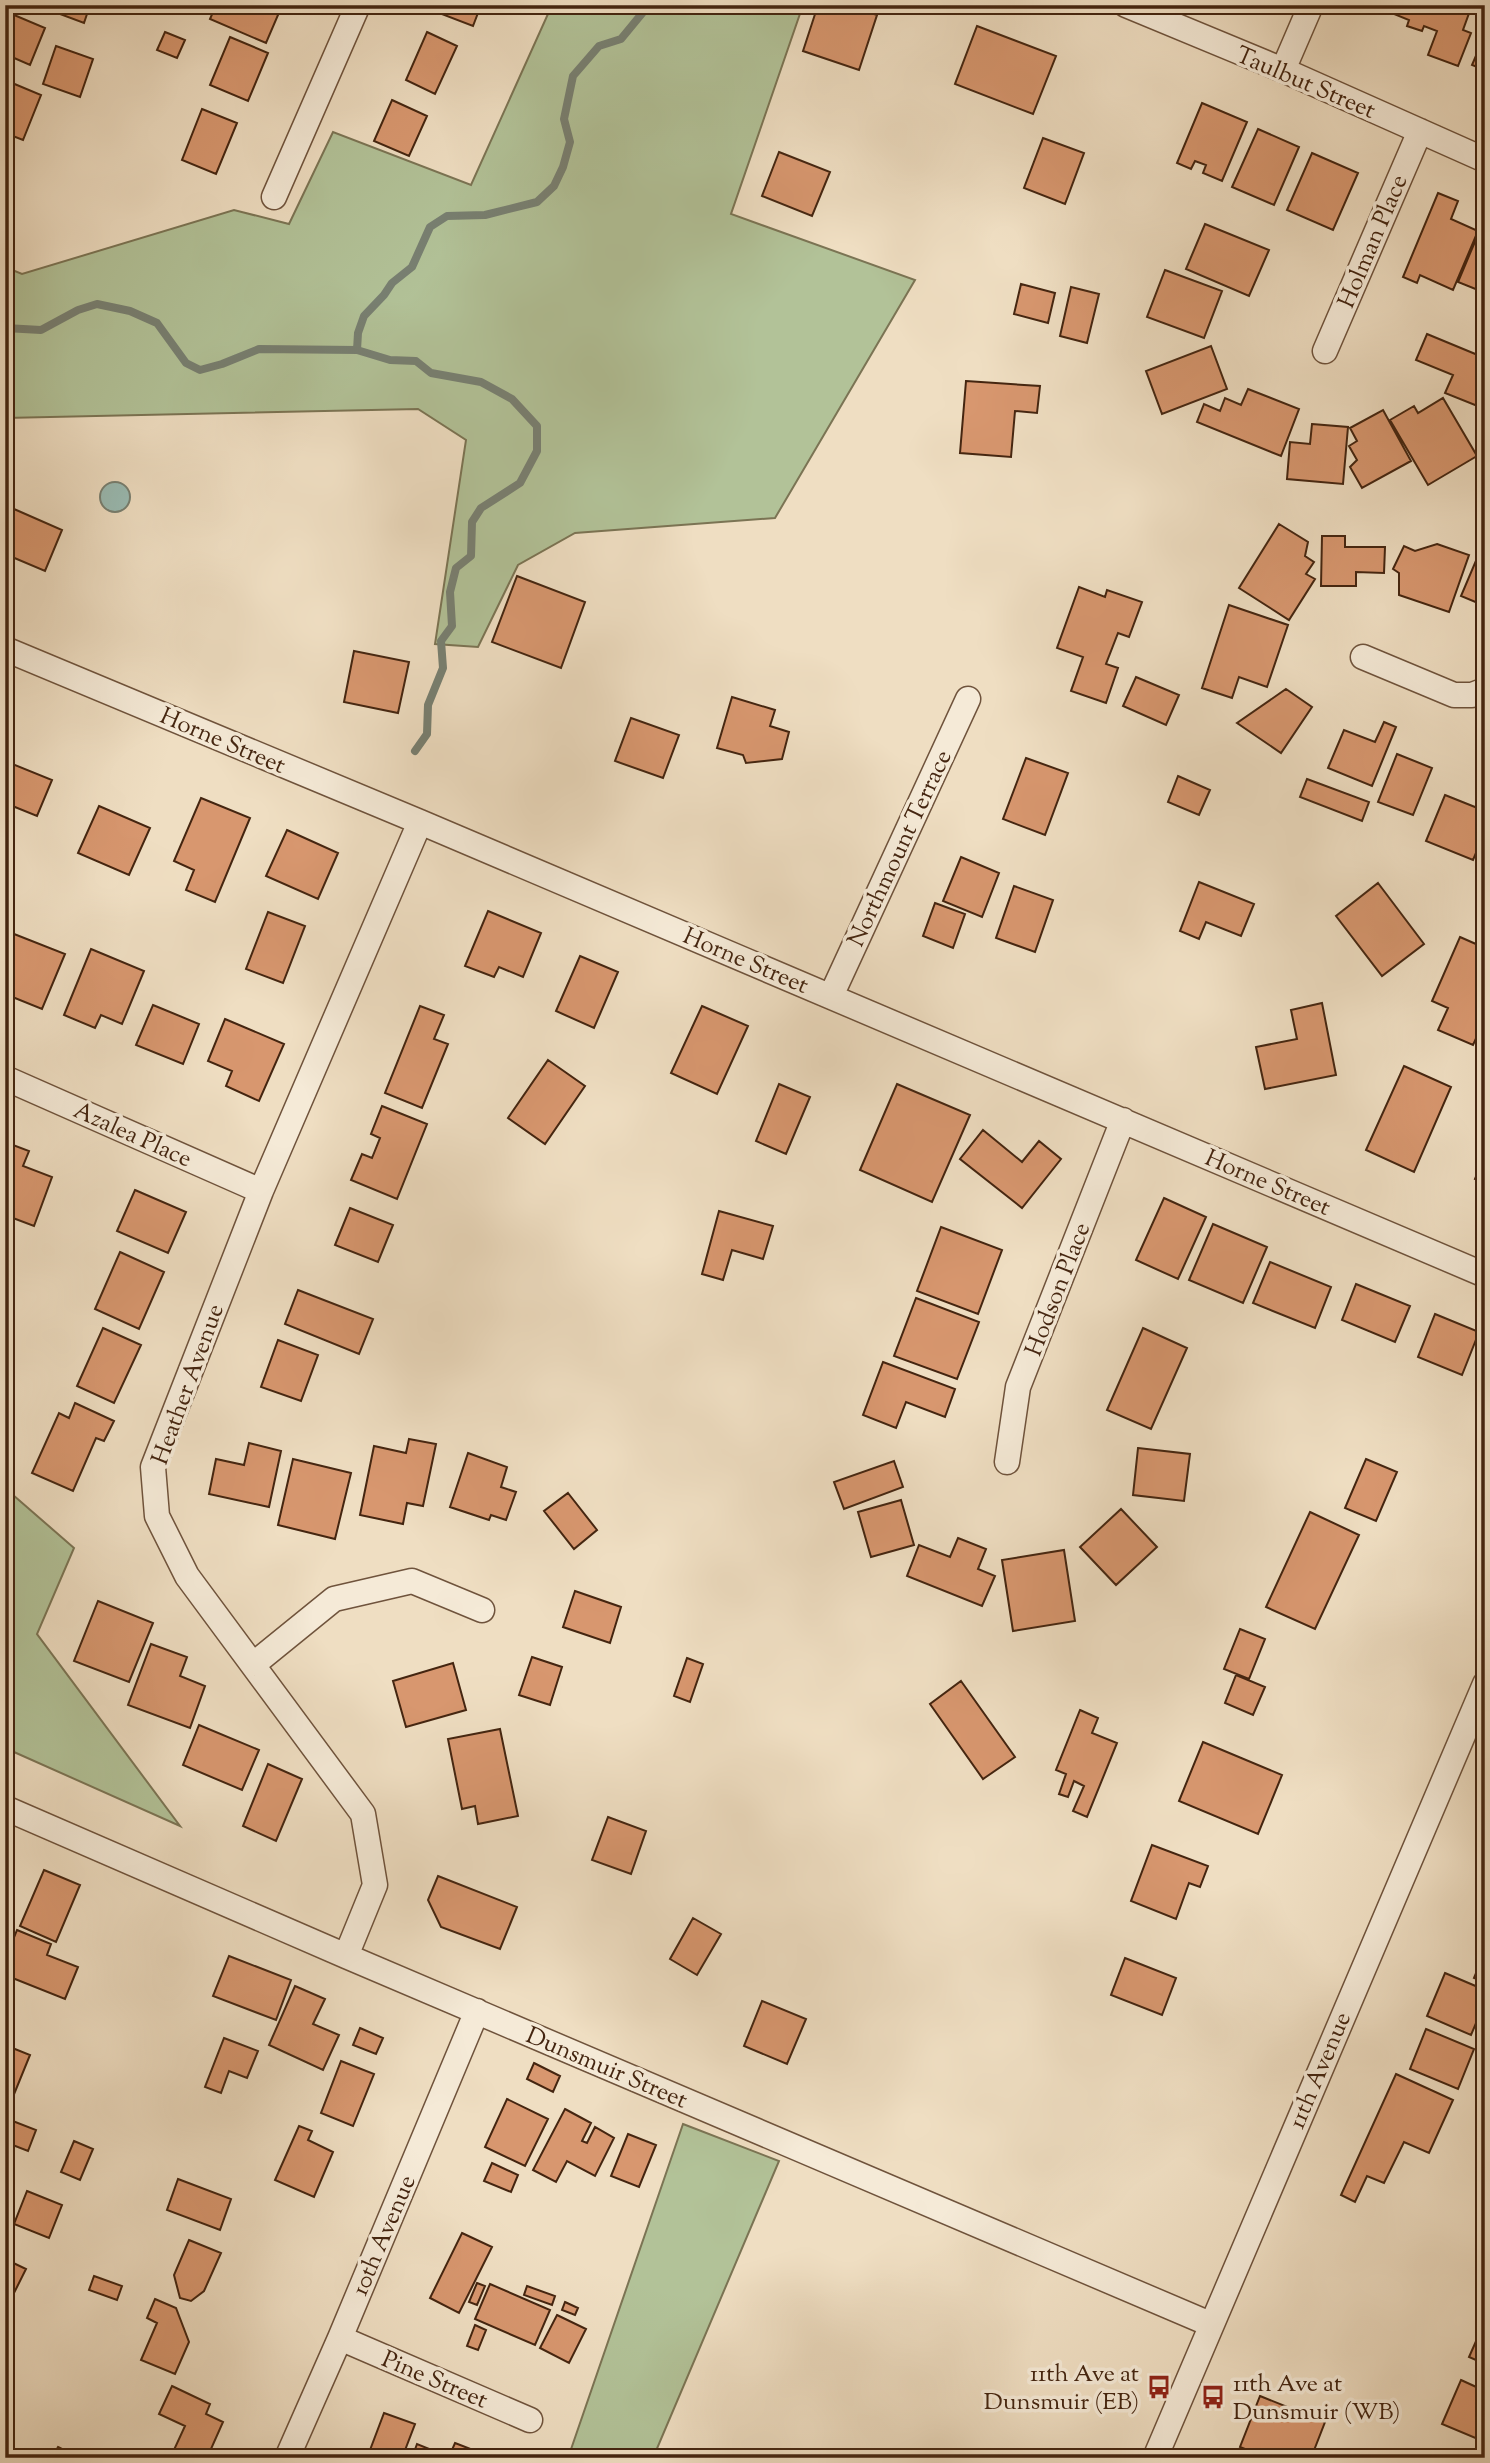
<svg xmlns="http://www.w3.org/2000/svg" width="1490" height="2463" font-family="'Sorts Mill Goudy',serif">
  <rect width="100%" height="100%" fill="#efdec2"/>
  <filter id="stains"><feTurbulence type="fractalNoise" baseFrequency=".00286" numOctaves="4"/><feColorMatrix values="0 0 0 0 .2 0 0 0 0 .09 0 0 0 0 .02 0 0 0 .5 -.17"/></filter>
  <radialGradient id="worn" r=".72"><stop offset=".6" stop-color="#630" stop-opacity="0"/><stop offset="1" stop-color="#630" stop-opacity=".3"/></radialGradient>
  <!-- green -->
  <path fill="#b2c298" stroke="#7b7454" stroke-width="2" d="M 552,5 L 803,5 L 731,214 L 915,280 L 775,518 L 575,533 L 518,565 L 478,647 L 435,644 L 466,440 L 418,409 L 5,418 L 5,267 L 22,274 L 234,210 L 289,224 L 333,132 L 471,185 Z
    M 5,1488 L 74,1548 L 37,1634 L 180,1826 L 5,1748 Z
    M 683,2124 L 779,2161 L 653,2458 L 568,2458 Z"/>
  <!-- water -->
  <path fill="#9abcb4" stroke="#788072" stroke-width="2" d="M100 497a15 15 0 1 1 30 0a15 15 0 1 1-30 0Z"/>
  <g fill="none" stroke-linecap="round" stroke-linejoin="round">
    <!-- stream -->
    <path stroke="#788072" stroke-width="8" d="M 5,328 L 41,330 L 78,310 L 97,304 L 130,311 L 157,323 L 186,363 L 200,370 L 222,364 L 259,349 L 357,350 L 358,333 L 364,316 L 384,295 L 392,283 L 412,267 L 430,227 L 447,216 L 485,215 L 537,202 L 554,186 L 563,167 L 570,142 L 564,119 L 573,76 L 599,46 L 621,39 L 649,5
      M 357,350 L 390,360 L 416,361 L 431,373 L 481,382 L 512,399 L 537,426 L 537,451 L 520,483 L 481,508 L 472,522 L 471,556 L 456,568 L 450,592 L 452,626 L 441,641 L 443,668 L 428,705 L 427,734 L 415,751"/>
  </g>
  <!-- building -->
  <path fill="#d8976f" stroke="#442510" stroke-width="2" d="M 36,5 L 90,5 L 84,23 Z
    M 216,5 L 275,5 L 281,8 L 266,43 L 210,19 Z
    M 442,5 L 481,5 L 473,26 L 439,13 Z
    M 818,5 L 848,5 L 877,15 L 859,70 L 803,51 Z
    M 1391,5 L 1472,5 L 1463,30 L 1471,33 L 1458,66 L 1428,55 L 1437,31 L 1424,26 L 1422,31 L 1407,26 L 1409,20 L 1389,12 Z
    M 7,12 L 45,28 L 30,65 L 5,54 Z
    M 977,26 L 1056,56 L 1033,114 L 955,84 Z
    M 165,32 L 185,40 L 177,58 L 157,50 Z
    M 427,32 L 457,46 L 435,94 L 406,80 Z
    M 1485,35 L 1485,70 L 1472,65 Z
    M 230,37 L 268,53 L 248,101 L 210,85 Z
    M 56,46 L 93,59 L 80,97 L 43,84 Z
    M 5,80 L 41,95 L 23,140 L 5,133 Z
    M 392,100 L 427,116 L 409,156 L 374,141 Z
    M 1202,103 L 1247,122 L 1222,181 L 1203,173 L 1206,165 L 1195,161 L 1191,169 L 1177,163 Z
    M 202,109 L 237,123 L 216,174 L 182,160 Z
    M 1258,129 L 1299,147 L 1274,205 L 1232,187 Z
    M 1043,138 L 1084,153 L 1065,204 L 1024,188 Z
    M 779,152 L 830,172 L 812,216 L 762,196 Z
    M 1312,153 L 1358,173 L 1333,230 L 1287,210 Z
    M 1438,193 L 1458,201 L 1451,219 L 1478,231 L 1453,290 L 1420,275 L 1417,283 L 1403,277 Z
    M 1205,224 L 1269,250 L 1249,296 L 1186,269 Z
    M 1482,225 L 1485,226 L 1485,287 L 1481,285 L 1478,290 L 1458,282 Z
    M 1165,270 L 1222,291 L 1204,338 L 1147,317 Z
    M 1021,284 L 1055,293 L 1048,323 L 1014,314 Z
    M 1071,287 L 1099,294 L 1087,343 L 1060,336 Z
    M 1427,334 L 1485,358 L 1485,409 L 1445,393 L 1453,375 L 1416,360 Z
    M 1211,346 L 1227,389 L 1162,414 L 1146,371 Z
    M 966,381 L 1040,386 L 1037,413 L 1015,411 L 1011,457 L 960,453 Z
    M 1248,389 L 1299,409 L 1281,456 L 1197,422 L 1204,404 L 1220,411 L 1225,398 L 1241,405 Z
    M 1443,398 L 1477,456 L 1428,485 L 1390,420 L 1414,406 L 1418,413 Z
    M 1383,410 L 1411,461 L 1362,488 L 1350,467 L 1357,460 L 1349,446 L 1357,441 L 1350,428 Z
    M 1312,424 L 1348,427 L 1343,484 L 1287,479 L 1290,442 L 1310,444 Z
    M 14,509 L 62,530 L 45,571 L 5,554 L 5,530 Z
    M 1279,524 L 1308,542 L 1305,556 L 1314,562 L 1306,574 L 1315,579 L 1289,620 L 1239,588 Z
    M 1322,536 L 1345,536 L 1345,547 L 1385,547 L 1384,573 L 1356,572 L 1356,586 L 1321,586 Z
    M 1437,544 L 1469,555 L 1449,612 L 1399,595 L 1399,573 L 1393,569 L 1404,546 L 1415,551 Z
    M 1483,544 L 1485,545 L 1485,606 L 1461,596 Z
    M 517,576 L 585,602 L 561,668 L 492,642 Z
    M 1079,587 L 1105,597 L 1107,590 L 1142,602 L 1129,637 L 1118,633 L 1106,664 L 1118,668 L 1106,703 L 1071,691 L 1083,657 L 1057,648 Z
    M 1229,605 L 1288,625 L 1267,687 L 1239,677 L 1232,698 L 1202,688 Z
    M 354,651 L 409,662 L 398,713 L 344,702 Z
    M 1136,677 L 1179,695 L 1166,725 L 1123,706 Z
    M 1286,689 L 1312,707 L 1281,753 L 1237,723 Z
    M 732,697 L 775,710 L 770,726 L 789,732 L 782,759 L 746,763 L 743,755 L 717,748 Z
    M 631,718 L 679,735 L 663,778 L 615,761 Z
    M 1384,722 L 1396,727 L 1372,786 L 1328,768 L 1344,730 L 1375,742 Z
    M 1397,754 L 1432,768 L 1413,815 L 1378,802 Z
    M 1026,758 L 1068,773 L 1045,835 L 1003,819 Z
    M 5,761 L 52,780 L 37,816 L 5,803 Z
    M 1178,776 L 1210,790 L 1199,815 L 1168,802 Z
    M 1307,779 L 1369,802 L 1362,821 L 1300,797 Z
    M 1445,795 L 1485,811 L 1485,832 L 1473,860 L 1426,841 Z
    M 201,798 L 250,818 L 215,902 L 186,890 L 194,870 L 174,861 Z
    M 99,806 L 150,828 L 129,875 L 78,853 Z
    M 287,830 L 338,853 L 318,899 L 266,876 Z
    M 961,857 L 999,873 L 982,917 L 943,901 Z
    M 1199,882 L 1254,904 L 1241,936 L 1206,922 L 1199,939 L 1180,931 Z
    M 1378,883 L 1424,944 L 1382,976 L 1336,916 Z
    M 1014,886 L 1053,900 L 1035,952 L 996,938 Z
    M 935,903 L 965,914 L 953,948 L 923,936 Z
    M 488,911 L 541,933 L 523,977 L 499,967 L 494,977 L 465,966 Z
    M 268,912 L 305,926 L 283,983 L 246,969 Z
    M 9,932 L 65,954 L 42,1009 L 5,994 L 5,940 Z
    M 1460,937 L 1485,948 L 1485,1019 L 1473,1045 L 1438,1030 L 1448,1008 L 1432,1001 Z
    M 91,949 L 144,971 L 122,1024 L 101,1015 L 95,1028 L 64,1015 Z
    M 580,956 L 618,972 L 594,1028 L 556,1011 Z
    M 1322,1003 L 1336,1075 L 1265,1089 L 1256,1047 L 1297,1039 L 1291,1010 Z
    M 153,1005 L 199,1024 L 183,1064 L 136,1045 Z
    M 420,1006 L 444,1015 L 434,1039 L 448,1044 L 422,1108 L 385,1093 Z
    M 702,1006 L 748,1026 L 717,1094 L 671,1073 Z
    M 225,1019 L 284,1044 L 259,1101 L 226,1086 L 232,1071 L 208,1061 Z
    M 548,1060 L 585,1086 L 545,1144 L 508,1118 Z
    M 1404,1066 L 1451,1087 L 1414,1172 L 1366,1150 Z
    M 779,1084 L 810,1097 L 786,1154 L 756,1141 Z
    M 897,1084 L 970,1115 L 932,1202 L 860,1170 Z
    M 382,1106 L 427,1124 L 397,1199 L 351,1180 L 362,1154 L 372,1158 L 380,1138 L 371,1134 Z
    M 983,1130 L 1022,1162 L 1039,1141 L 1061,1159 L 1022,1208 L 960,1159 Z
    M 5,1142 L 29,1151 L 23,1166 L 52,1177 L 34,1226 L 5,1215 Z
    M 1485,1156 L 1485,1183 L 1475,1179 Z
    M 135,1190 L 186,1212 L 168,1253 L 117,1231 Z
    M 1164,1198 L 1206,1217 L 1178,1279 L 1136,1260 Z
    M 350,1208 L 393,1225 L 378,1262 L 335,1245 Z
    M 719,1211 L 773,1226 L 763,1259 L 732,1250 L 723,1280 L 702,1274 Z
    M 1213,1224 L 1267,1247 L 1243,1303 L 1189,1280 Z
    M 941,1227 L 1002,1250 L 978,1314 L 917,1291 Z
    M 120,1252 L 164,1272 L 139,1329 L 95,1309 Z
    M 1270,1262 L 1331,1287 L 1315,1328 L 1253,1303 Z
    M 1356,1284 L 1410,1306 L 1395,1342 L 1342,1320 Z
    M 298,1290 L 373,1319 L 359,1354 L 285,1324 Z
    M 916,1298 L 979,1322 L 957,1379 L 894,1356 Z
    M 1435,1314 L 1479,1332 L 1462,1375 L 1418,1357 Z
    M 103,1328 L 141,1345 L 114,1403 L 77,1386 Z
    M 1143,1328 L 1187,1348 L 1151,1429 L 1107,1410 Z
    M 278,1340 L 318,1355 L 301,1401 L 261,1387 Z
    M 883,1362 L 955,1389 L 945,1417 L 906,1402 L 896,1428 L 863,1415 Z
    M 75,1403 L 114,1421 L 104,1441 L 96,1438 L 73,1491 L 32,1473 L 59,1413 L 69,1418 Z
    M 409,1439 L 436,1444 L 423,1506 L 407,1503 L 403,1524 L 360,1515 L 374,1446 L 406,1453 Z
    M 249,1443 L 281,1451 L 269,1507 L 209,1494 L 216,1459 L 244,1465 Z
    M 1138,1448 L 1190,1454 L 1184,1501 L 1133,1495 Z
    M 468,1453 L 507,1467 L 501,1487 L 516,1492 L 506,1520 L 491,1515 L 489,1520 L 450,1507 Z
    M 293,1459 L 351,1473 L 335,1539 L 278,1525 Z
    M 1366,1459 L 1397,1472 L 1376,1521 L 1345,1508 Z
    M 894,1461 L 903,1487 L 844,1509 L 834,1482 Z
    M 568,1493 L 597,1530 L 574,1549 L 544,1511 Z
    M 901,1500 L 914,1545 L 871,1557 L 858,1512 Z
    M 1121,1509 L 1157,1547 L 1116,1585 L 1080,1547 Z
    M 1310,1512 L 1359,1535 L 1315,1629 L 1266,1607 Z
    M 958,1538 L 986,1549 L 978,1569 L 995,1576 L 982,1606 L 907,1576 L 919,1545 L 950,1557 Z
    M 1064,1550 L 1075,1621 L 1013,1631 L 1002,1560 Z
    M 575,1591 L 621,1607 L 610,1643 L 563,1627 Z
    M 98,1601 L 153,1623 L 129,1682 L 74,1661 Z
    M 1240,1629 L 1265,1639 L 1249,1679 L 1224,1669 Z
    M 151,1644 L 187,1657 L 180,1676 L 205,1686 L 190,1728 L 128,1705 Z
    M 532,1657 L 562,1667 L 550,1705 L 519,1695 Z
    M 687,1658 L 703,1664 L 690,1702 L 674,1696 Z
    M 453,1663 L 466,1710 L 406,1727 L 393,1681 Z
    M 1236,1675 L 1265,1687 L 1253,1715 L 1225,1703 Z
    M 961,1681 L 1015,1757 L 983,1779 L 930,1704 Z
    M 1080,1710 L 1098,1718 L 1092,1733 L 1117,1743 L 1087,1817 L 1073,1811 L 1084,1786 L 1074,1781 L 1068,1797 L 1059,1794 L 1066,1774 L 1056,1770 Z
    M 199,1725 L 259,1750 L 242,1790 L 183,1765 Z
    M 500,1729 L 518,1816 L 478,1824 L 475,1806 L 462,1809 L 448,1739 Z
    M 1203,1742 L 1282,1775 L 1258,1834 L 1179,1801 Z
    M 268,1764 L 302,1779 L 276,1841 L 243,1826 Z
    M 608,1817 L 646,1831 L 631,1874 L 592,1860 Z
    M 1152,1845 L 1208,1866 L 1200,1887 L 1189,1883 L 1176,1919 L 1131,1901 Z
    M 44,1870 L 80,1885 L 56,1942 L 20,1926 Z
    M 438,1876 L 517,1907 L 500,1949 L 441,1927 L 428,1900 Z
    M 693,1918 L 721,1934 L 697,1975 L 670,1959 Z
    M 17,1930 L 51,1944 L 47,1955 L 78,1967 L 65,1999 L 5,1975 L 5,1960 Z
    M 1485,1952 L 1485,1982 L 1474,1978 Z
    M 229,1956 L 291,1980 L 276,2020 L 213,1996 Z
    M 1125,1958 L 1176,1978 L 1162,2015 L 1111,1995 Z
    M 1445,1973 L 1485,1990 L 1485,2002 L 1471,2035 L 1427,2016 Z
    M 295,1986 L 325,1999 L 313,2024 L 339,2035 L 323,2070 L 269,2045 Z
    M 762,2001 L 806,2019 L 787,2064 L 744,2046 Z
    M 360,2028 L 383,2038 L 376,2054 L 353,2045 Z
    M 1426,2029 L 1474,2049 L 1458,2089 L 1410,2069 Z
    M 224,2038 L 258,2051 L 247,2078 L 229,2071 L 221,2093 L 205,2087 Z
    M 5,2045 L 30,2055 L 6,2114 L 5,2113 Z
    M 341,2061 L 374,2074 L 353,2126 L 321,2113 Z
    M 534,2063 L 560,2076 L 553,2092 L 527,2079 Z
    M 1396,2074 L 1453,2100 L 1429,2153 L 1404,2142 L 1384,2183 L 1367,2176 L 1355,2202 L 1341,2195 Z
    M 507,2099 L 548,2119 L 525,2166 L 485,2147 Z
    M 565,2109 L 591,2123 L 582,2141 L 587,2143 L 595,2127 L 614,2138 L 595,2176 L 567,2161 L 556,2182 L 533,2170 Z
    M 5,2118 L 36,2130 L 28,2151 L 5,2142 Z
    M 299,2126 L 312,2131 L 308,2140 L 333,2152 L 314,2197 L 275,2180 Z
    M 628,2134 L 656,2145 L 639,2187 L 611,2176 Z
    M 74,2141 L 93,2149 L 80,2180 L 61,2172 Z
    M 492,2163 L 518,2175 L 511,2192 L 484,2181 Z
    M 178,2179 L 231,2199 L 220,2230 L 167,2210 Z
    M 27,2191 L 62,2205 L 49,2238 L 14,2224 Z
    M 462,2233 L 492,2247 L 459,2313 L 430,2298 Z
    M 189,2240 L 221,2253 L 204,2291 L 191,2301 L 180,2298 L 174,2275 Z
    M 5,2259 L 26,2269 L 13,2295 L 5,2291 Z
    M 94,2276 L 122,2286 L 117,2300 L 89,2290 Z
    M 477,2283 L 485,2286 L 477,2305 L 469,2302 Z
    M 490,2284 L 550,2310 L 535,2345 L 475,2319 Z
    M 527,2286 L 555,2296 L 552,2305 L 524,2295 Z
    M 155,2299 L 176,2308 L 189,2342 L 175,2374 L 141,2360 L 157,2323 L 147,2318 Z
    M 565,2302 L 578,2308 L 575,2315 L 562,2310 Z
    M 557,2315 L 586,2329 L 569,2363 L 540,2348 Z
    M 1485,2321 L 1485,2364 L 1469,2357 Z
    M 475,2325 L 486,2330 L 478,2350 L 467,2346 Z
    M 1461,2380 L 1485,2391 L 1485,2442 L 1442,2424 Z
    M 172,2386 L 210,2404 L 206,2414 L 223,2422 L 207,2458 L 185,2458 L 173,2452 L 185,2426 L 159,2414 Z
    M 1260,2396 L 1325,2422 L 1311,2458 L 1267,2458 L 1240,2447 Z
    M 384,2413 L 415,2424 L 402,2458 L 367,2458 Z
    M 455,2443 L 481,2453 L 479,2458 L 412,2458 L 417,2444 L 449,2457 Z
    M 58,2447 L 66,2451 L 63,2458 L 52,2458 Z"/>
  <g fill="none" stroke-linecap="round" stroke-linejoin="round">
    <!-- street casing -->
    <g stroke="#6f533c" stroke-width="27">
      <path id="street" d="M 1126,5 L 1283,70 L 1485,160
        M 1283,70 L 1311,5
        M 274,197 L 358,5
        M 1325,351 L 1420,131
        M 5,649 L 420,822 L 1485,1275
        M 1363,657 L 1454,695 L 1472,695 L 1485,690
        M 831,996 L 968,699
        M 5,1078 L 261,1191
        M 1007,1462 L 1018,1387 L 1123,1120
        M 254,1664 L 334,1599 L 412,1581 L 482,1610
        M 5,1808 L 346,1956 L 1210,2324
        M 346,1956 L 375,1885 L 363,1814 L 187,1576 L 157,1516 L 153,1467 L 261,1191 L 420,822
        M 340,2338 L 530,2420
        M 287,2458 L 340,2338 L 477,2011
        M 1155,2458 L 1485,1684"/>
    </g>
    <!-- street -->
    <use href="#street" stroke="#f5ead7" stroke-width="24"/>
  </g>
  <!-- icons -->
  <defs>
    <g id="bus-bare" transform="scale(1.89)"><path d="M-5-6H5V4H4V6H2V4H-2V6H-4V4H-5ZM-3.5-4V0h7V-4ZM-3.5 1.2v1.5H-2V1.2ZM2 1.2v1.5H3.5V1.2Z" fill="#8f2418" stroke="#f5ead7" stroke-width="2.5" paint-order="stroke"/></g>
  </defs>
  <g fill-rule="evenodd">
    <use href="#bus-bare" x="1159" y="2387"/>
    <use href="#bus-bare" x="1213" y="2397"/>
  </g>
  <g text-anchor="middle" stroke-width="7" stroke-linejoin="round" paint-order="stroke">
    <!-- street labels -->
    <g font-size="24" fill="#442510" stroke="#f5ead7">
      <text transform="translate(1306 82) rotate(23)" y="8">Taulbut Street</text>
      <text transform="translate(1372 241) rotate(-67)" y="8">Holman Place</text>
      <text transform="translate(223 740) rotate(23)" y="8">Horne Street</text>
      <text transform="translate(899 848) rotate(-65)" y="8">Northmount Terrace</text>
      <text transform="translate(746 960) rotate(23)" y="8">Horne Street</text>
      <text transform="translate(133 1134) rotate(24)" y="8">Azalea Place</text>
      <text transform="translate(1268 1182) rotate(23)" y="8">Horne Street</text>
      <text transform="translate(1057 1289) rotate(-69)" y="8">Hodson Place</text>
      <text transform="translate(187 1384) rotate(-70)" y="8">Heather Avenue</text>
      <text transform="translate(607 2067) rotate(23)" y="8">Dunsmuir Street</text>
      <text transform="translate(1319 2070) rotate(-67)" y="8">11th Avenue</text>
      <text transform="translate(383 2235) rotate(-67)" y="8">10th Avenue</text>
      <text transform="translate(435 2379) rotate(23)" y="8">Pine Street</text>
    </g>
    <!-- poi labels -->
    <g font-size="24" fill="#442510" stroke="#f5ead7" text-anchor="end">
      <text x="1139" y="2381">11th Ave at<tspan x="1139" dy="28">Dunsmuir (EB)</tspan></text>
      <text x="1233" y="2391" text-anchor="start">11th Ave at<tspan x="1233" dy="28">Dunsmuir (WB)</tspan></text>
    </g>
  </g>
  <!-- margin -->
  <rect width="1490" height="2463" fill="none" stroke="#efdec2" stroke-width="28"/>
  <rect x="7" y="7" width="1476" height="2449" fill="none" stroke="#442510" stroke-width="3.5"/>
  <rect x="14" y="14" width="1462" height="2435" fill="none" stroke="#442510" stroke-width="2"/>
  <rect width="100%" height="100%" filter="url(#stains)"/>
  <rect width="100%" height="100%" fill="url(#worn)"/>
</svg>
